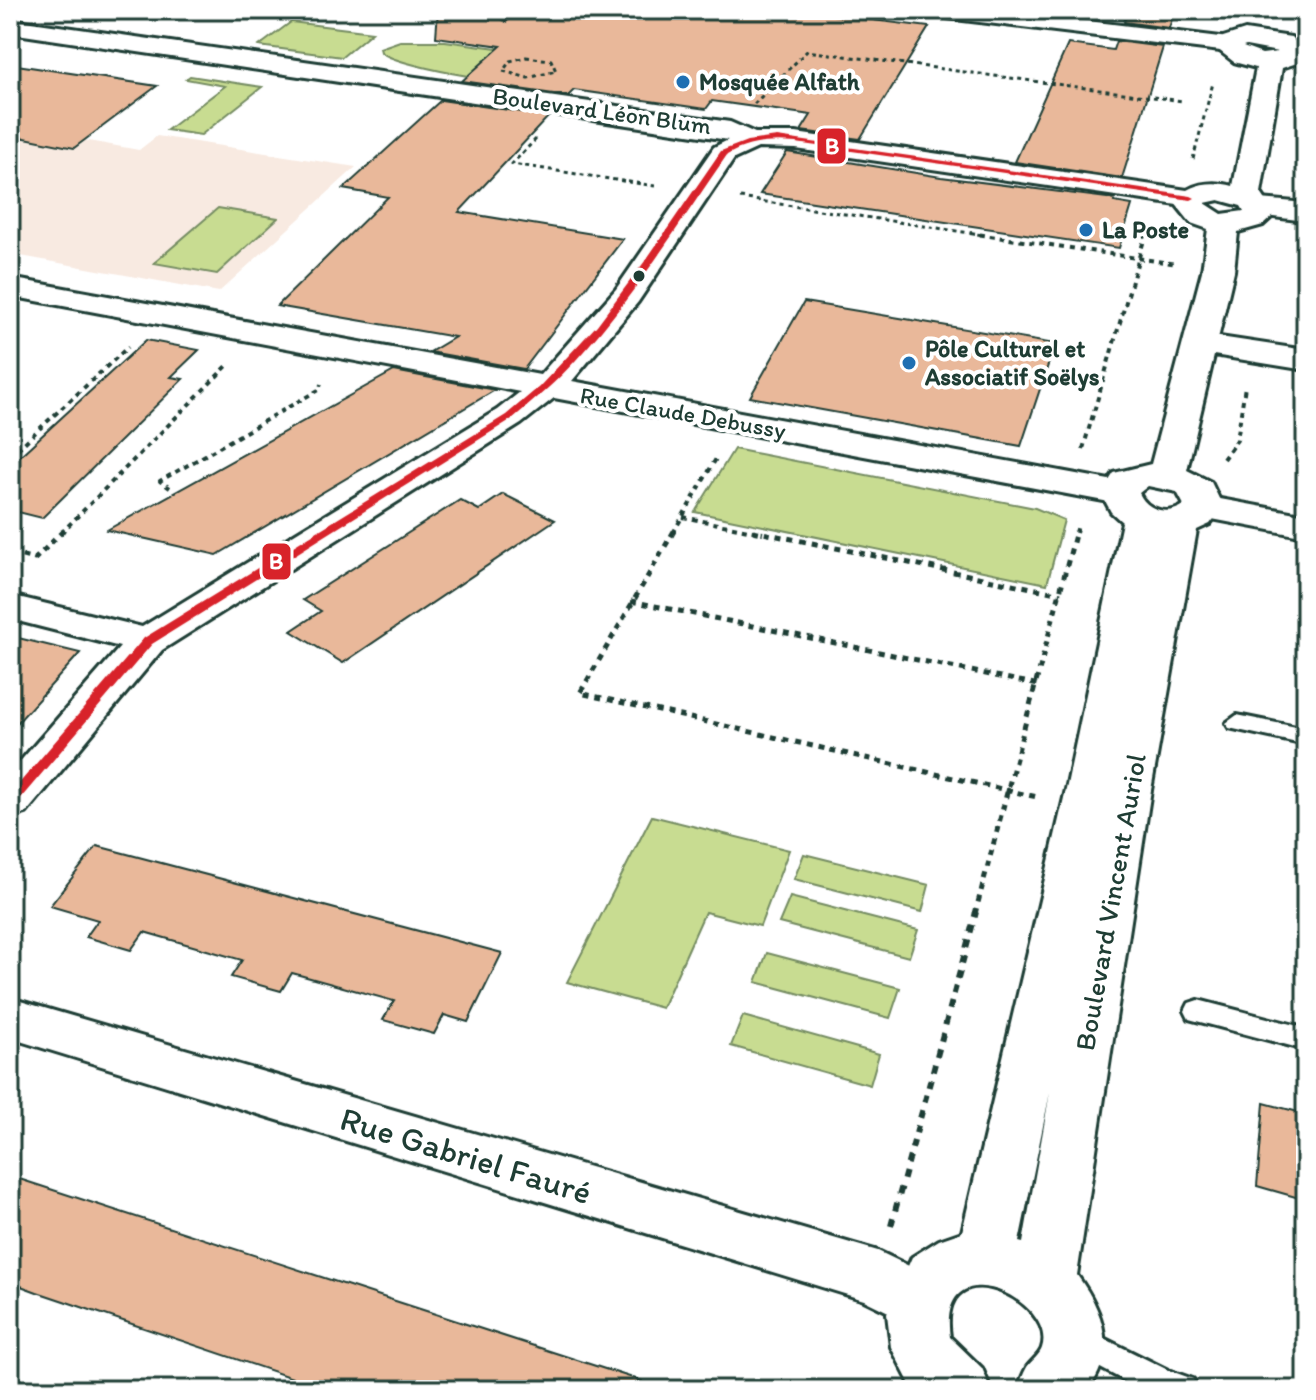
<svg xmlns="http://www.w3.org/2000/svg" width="1316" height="1400" font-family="Itim,sans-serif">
  <rect width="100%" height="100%" fill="#fff"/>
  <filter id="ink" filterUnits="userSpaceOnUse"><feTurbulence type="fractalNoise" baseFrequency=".0125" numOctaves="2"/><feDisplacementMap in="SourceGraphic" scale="16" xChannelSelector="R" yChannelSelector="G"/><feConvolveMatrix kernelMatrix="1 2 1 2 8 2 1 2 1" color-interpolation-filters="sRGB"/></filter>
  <g filter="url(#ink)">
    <!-- built -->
    <path fill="#f8eae1" d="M 10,113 L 83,140 L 139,150 L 157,136 L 356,167 L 219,292 L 10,254 Z"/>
    <!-- green -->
    <path fill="#c8dc91" stroke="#748c62" stroke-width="2" d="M 291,22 L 372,32 L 342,57 L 259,46 Z
      M 400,41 L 445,41 L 572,58 C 558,66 543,77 527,81 C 511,86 393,65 381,52 L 380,48 Z
      M 190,76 L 262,87 L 201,135 L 167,130 L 225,86 L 186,79 Z
      M 218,208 L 278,218 L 217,274 L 154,263 Z
      M 734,449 L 1035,508 L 1064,520 L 1047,584 L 695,512 Z
      M 652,816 L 789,850 L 760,926 L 705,912 L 662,1008 L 567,982 Z
      M 804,854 L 929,885 L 922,912 L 794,879 Z
      M 790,897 L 918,930 L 909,957 L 779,923 Z
      M 767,953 L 900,988 L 890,1018 L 756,982 Z
      M 743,1016 L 879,1054 L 870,1085 L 731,1046 Z"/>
    <!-- building -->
    <path fill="#e9b89a" stroke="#1f3d34" stroke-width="2" d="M 438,10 L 500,10 L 497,15 L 506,22 L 520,10 L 792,10 L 929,27 L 860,139 L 801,131 L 811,115 L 712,101 L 706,109 L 574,90 L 568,96 L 462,81 L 501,46 L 436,37 Z
      M 1128,10 L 1175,10 L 1169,28 L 1124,22 Z
      M 1116,41 L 1163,47 L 1122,178 L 1015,162 L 1068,44 L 1113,50 Z
      M 10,64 L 157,86 L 74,148 L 10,135 Z
      M 441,100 L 549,116 L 459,212 L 623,239 L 524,369 L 430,352 L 455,337 L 277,306 L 388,197 L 343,189 Z
      M 787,152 L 941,177 L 1115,199 L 1114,202 L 1132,205 L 1119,248 L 760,194 Z
      M 804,302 L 1055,344 L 1021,446 L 750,397 Z
      M 146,340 L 199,350 L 171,377 L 183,379 L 42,518 L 10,510 L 10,465 Z
      M 394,371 L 495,390 L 217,555 L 107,530 Z
      M 503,494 L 555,520 L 343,663 L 291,631 L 321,611 L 303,600 L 460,500 L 479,510 Z
      M 10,636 L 80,653 L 10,731 Z
      M 97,846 L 502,953 L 468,1022 L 444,1015 L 434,1034 L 383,1020 L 394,1001 L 292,973 L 281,991 L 231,977 L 242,960 L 144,932 L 131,950 L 86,937 L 98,920 L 50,906 Z
      M 1264,1103 L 1306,1114 L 1306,1200 L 1257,1186 Z
      M 10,1176 L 642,1381 L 641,1390 L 328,1390 L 37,1292 L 10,1282 Z"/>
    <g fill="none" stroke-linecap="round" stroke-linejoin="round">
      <!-- lane casing -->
      <g stroke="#1f3d34" stroke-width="6">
        <path id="lane" d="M 504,10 L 517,10 L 506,19 L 500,15 Z
          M 1237,715 L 1306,729 L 1306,745 L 1229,728 L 1226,723 Z
          M 1198,1000 L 1306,1028 L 1306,1050 L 1189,1019 L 1185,1011 L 1189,1003 Z
          M 1079,1326 L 1168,1370 L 1193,1379 L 1198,1390 L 1142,1390 L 1068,1351 L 1063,1341 L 1068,1331 Z"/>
      </g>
      <!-- street casing -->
      <g stroke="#1f3d34" stroke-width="6">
        <path id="street" d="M 926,10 L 996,10 L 1229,38 L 1241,45 L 1229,52 L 938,17 Z
          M 10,19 L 730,122 L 755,133 L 796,133 L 1201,192 L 1205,198 L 1201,204 L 1191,207 L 796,149 L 758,148 L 734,159 L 638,302 L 572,381 L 1120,482 L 1133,485 L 1138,493 L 1133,501 L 1120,504 L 554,398 L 521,424 L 162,650 L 26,813 L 10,818 L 10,773 L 120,647 L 10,619 L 10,595 L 142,627 L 497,410 L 520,392 L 10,296 L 10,278 L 540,375 L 616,289 L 714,147 L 728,140 L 10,33 Z
          M 1260,199 L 1306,203 L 1306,221 L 1250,214 L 1246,208 L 1250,202 Z
          M 1200,334 L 1306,350 L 1306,370 L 1189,351 L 1184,344 L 1189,337 Z
          M 1204,496 L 1306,515 L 1306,537 L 1191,515 L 1186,507 L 1191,499 Z
          M 10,998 L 878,1251 L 940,1281 L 948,1300 L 940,1319 L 919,1327 L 864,1300 L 10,1038 Z"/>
      </g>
      <!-- secondary casing -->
      <g stroke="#1f3d34" stroke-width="6">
        <path id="secondary" d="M 1245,30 L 1291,37 L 1306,53 L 1297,63 L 1282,68 L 1261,193 L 1275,214 L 1263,225 L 1238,232 L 1234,271 L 1187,470 L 1211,482 L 1223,507 L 1210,524 L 1197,530 L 1150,796 L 1077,1275 C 1104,1312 1117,1351 1088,1390 L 1017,1390 C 1020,1383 1023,1374 1027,1367 C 1031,1361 1040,1355 1042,1348 C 1058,1301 936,1243 950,1337 L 982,1368 L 991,1390 L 913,1390 L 891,1347 L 887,1314 L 912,1257 L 939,1240 L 962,1232 L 1067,785 L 1122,522 L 1111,512 L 1101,493 L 1114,473 L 1151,464 L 1202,271 L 1208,229 L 1191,223 L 1174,202 C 1187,183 1212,180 1233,186 L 1256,68 L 1234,62 L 1216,48 L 1223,37 ZM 1246,46 L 1278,52 L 1262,54 L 1243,47 ZM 1219,200 L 1241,206 L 1244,211 L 1222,214 L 1205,203 ZM 1148,486 L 1177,492 L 1184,505 C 1169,516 1147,511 1139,493 ZM 1050,1092 L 1023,1243 L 1019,1242 Z"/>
      </g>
      <!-- path-far3 -->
      <path stroke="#1f3d34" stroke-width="3" stroke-dasharray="4 4" stroke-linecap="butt" d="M 526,57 L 551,60 L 556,71 L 528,78 L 503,71 L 510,61 Z
        M 754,104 L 807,51 L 1183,101
        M 536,139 L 512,164 L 655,186
        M 1193,159 L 1213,83
        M 740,198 L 983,235
        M 1145,235 L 1147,228"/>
      <!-- path-far2 -->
      <path stroke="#1f3d34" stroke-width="4" stroke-dasharray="5 5" stroke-linecap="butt" d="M 970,233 L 1177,264
        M 1083,449 L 1146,233
        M 10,456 L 128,347
        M 1223,459 L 1237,440 L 1245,386
        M 170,488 L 160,481 L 320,389 L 321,384
        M 683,517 L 763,533
        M 61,533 L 228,365
        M 673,533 L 717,457
        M 1076,533 L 1078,525"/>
      <!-- path-far1 -->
      <path stroke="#1f3d34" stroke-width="5" stroke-dasharray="6 6" stroke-linecap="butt" d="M 674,531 L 580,693 L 1037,797
        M 753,531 L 1061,594
        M 10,553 L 35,559 L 63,531
        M 631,601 L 1039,685
        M 975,914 L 1076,531"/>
      <!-- path -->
      <path stroke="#1f3d34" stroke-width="6" stroke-dasharray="8 8" stroke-linecap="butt" d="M 891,1226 L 976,912"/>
      <!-- lane -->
      <use href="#lane" fill="#fff" fill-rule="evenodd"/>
      <!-- street -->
      <use href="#street" fill="#fff" fill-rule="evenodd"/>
      <!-- secondary -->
      <use href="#secondary" fill="#fff" fill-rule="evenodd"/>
      <!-- bus-1 casing -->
      <g stroke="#fff" stroke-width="6">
        <path id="bus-1" d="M 777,137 L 1191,196 L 1195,198 L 1191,200 L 796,143 C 771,141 749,142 727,155 C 679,224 634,297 576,360 C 557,381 535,400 512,419 L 152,644 L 15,805 L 10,807 L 10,794 L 144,638 L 506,415 L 539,387 L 597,325 L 648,257 L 721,151 L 747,141 Z"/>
      </g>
      <!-- bus-1 -->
      <use href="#bus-1" fill="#d8232a" fill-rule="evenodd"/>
    </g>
  </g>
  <!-- markers -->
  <g fill="#1f6fb2" stroke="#fff" stroke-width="3">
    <circle cx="683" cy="82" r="8"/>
    <circle cx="1086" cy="230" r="8"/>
    <circle cx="909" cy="363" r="8"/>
  </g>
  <circle fill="#1f3d34" stroke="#fff" stroke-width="3" cx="639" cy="276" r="7"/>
  <g text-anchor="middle" stroke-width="8" stroke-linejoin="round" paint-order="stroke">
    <!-- far-poi labels -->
    <g font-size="24" font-weight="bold" fill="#1f3d34" stroke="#fff" text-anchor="start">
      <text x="699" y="90">Mosquée Alfath</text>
      <text x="1102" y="238">La Poste</text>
      <text x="925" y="357">Pôle Culturel et<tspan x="925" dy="28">Associatif Soëlys</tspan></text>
    </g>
    <!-- far-street labels -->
    <g font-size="24" fill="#1f3d34" stroke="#fff">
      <text transform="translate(602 111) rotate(8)" y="8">Boulevard Léon Blum</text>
      <text transform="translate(683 413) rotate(10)" y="8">Rue Claude Debussy</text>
    </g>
    <!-- street labels -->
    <g font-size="28" fill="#1f3d34" stroke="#fff">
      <text transform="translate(1110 902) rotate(-80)" y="10">Boulevard Vincent Auriol</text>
    </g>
    <!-- near-street labels -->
    <g font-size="34" fill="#1f3d34" stroke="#fff">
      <text transform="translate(466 1155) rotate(17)" y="12">Rue Gabriel Fauré</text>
    </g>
  </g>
  <g stroke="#fff" stroke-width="3">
    <rect x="816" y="127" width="31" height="38" rx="8" fill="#d8232a"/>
    <rect x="261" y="542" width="31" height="39" rx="8" fill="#d8232a"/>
  </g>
  <g font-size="22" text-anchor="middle" font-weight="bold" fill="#fff">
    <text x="832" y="154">B</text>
    <text x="276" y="569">B</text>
  </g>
  <!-- margin -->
  <rect width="1316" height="1400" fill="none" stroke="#fff" stroke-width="40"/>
  <rect x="20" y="20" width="1276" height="1360" fill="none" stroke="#1f3d34" stroke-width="3" filter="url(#ink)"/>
</svg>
